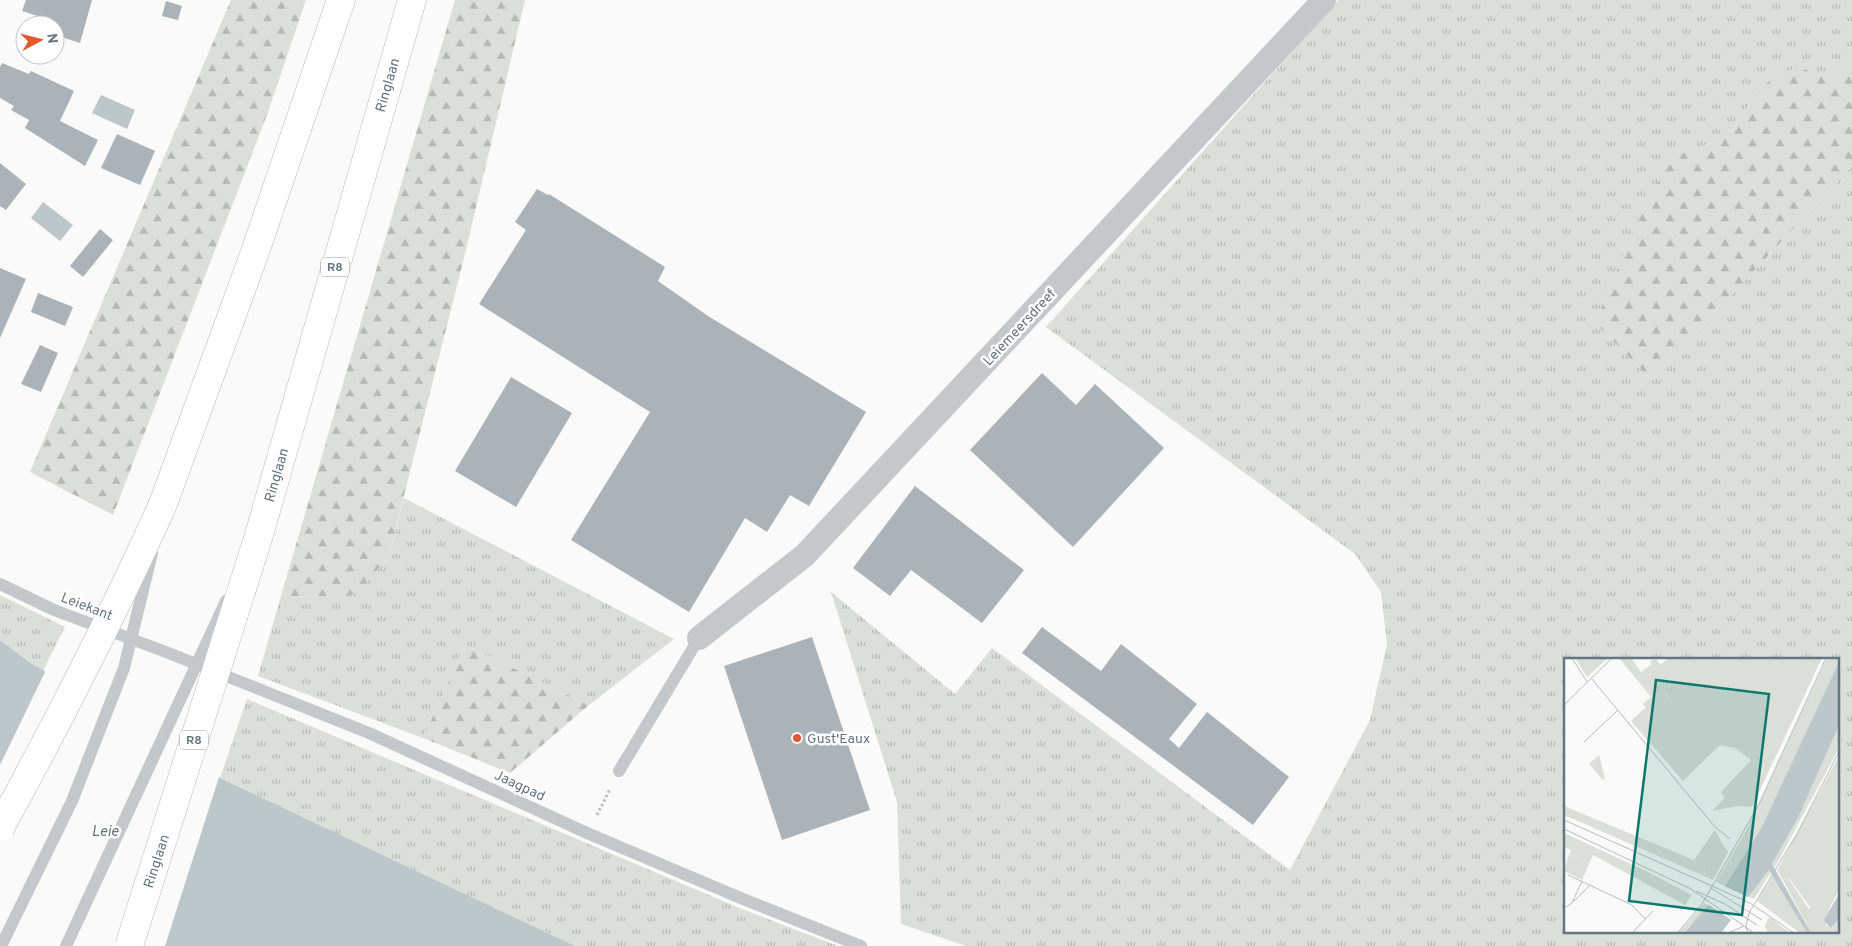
<svg xmlns="http://www.w3.org/2000/svg" width="1852" height="946" font-family="Overpass,sans-serif">
  <defs>
    <pattern id="grass-tufts" width="24" height="20" patternUnits="userSpaceOnUse" patternTransform="scale(1.25)"><rect width="24" height="20" fill="#dadfd7"/><path d="M3 7l-1-3M5 7V3M7 7l1-3M15 17l-1-3M17 17v-4M19 17l1-3" fill="none" stroke="#b4b9b4"/></pattern>
    <pattern id="forest-firs" width="22" height="20" patternUnits="userSpaceOnUse" patternTransform="scale(1.25)"><rect width="22" height="20" fill="#dadfd7"/><path d="M5 1l3.5 6h-7zM16 11l3.5 6h-7z" fill="#b4b9b4"/></pattern>
  </defs>
  <rect width="100%" height="100%" fill="#fafaf8"/>
  <!-- grass -->
  <path fill="url(#grass-tufts)" fill-rule="evenodd" d="M 1338,0 L 1852,0 L 1852,62 L 1831,80 L 1799,67 L 1760,89 L 1735,127 L 1712,143 L 1675,156 L 1595,323 L 1652,380 L 1852,166 L 1852,946 L 966,946 L 901,924 L 897,802 L 831,592 L 955,694 L 992,648 L 1290,870 L 1370,720 L 1387,644 L 1381,592 L 1355,554 L 1046,327 ZM 1566,660 L 1838,660 L 1838,932 L 1566,932 Z
    M 404,498 L 674,639 L 589,705 L 465,645 L 423,738 L 258,676 L 281,596 L 344,597 L 389,555 Z
    M 0,595 L 65,627 L 43,671 L 0,640 Z
    M 247,699 L 737,907 L 838,946 L 575,946 L 220,778 Z"/>
  <!-- forest -->
  <path fill="url(#forest-firs)" d="M 231,0 L 306,0 L 267,115 L 113,515 L 30,472 Z
    M 455,0 L 525,0 L 463,262 L 389,555 L 359,592 L 344,597 L 281,596 Z
    M 1852,62 L 1852,166 L 1652,380 L 1595,323 L 1646,200 L 1675,156 L 1712,143 L 1735,127 L 1760,89 L 1777,74 L 1799,67 L 1831,80 Z
    M 465,645 L 589,705 L 510,773 L 423,738 Z"/>
  <!-- water -->
  <path fill="#bbc7cb" d="M 101,95 L 135,110 L 127,129 L 92,113 Z
    M 43,202 L 73,225 L 60,241 L 31,218 Z
    M 0,640 L 31,663 L 220,778 L 575,946 L 93,946 L 0,891 Z"/>
  <!-- pier -->
  <path fill="#fafaf8" d="M 46,670 L 220,774 L 165,946 L 88,946 L 0,894 L 0,765 Z"/>
  <!-- building -->
  <path fill="#aab3b9" d="M 26,0 L 92,0 L 80,43 L 55,35 L 55,25 L 49,25 L 50,20 L 22,11 Z
    M 166,1 L 182,6 L 178,20 L 162,16 Z
    M 2,63 L 29,74 L 31,71 L 74,91 L 60,121 L 98,140 L 85,166 L 25,128 L 29,120 L 11,110 L 14,106 L 0,98 L 0,67 Z
    M 117,134 L 155,151 L 140,185 L 101,168 Z
    M 0,163 L 26,184 L 6,210 L 0,206 Z
    M 537,189 L 548,195 L 549,194 L 665,267 L 658,281 L 708,316 L 866,412 L 809,506 L 790,495 L 767,532 L 745,518 L 689,612 L 571,540 L 650,412 L 479,304 L 526,230 L 515,222 Z
    M 100,229 L 113,240 L 83,277 L 70,266 Z
    M 0,268 L 26,279 L 0,338 Z
    M 38,293 L 73,307 L 65,326 L 31,312 Z
    M 40,345 L 58,353 L 41,392 L 21,384 Z
    M 1042,373 L 1076,405 L 1095,384 L 1164,448 L 1073,547 L 970,450 Z
    M 511,377 L 572,413 L 516,507 L 455,471 Z
    M 915,486 L 1024,570 L 982,623 L 911,570 L 890,596 L 853,568 Z
    M 1042,627 L 1101,671 L 1121,644 L 1197,704 L 1169,739 L 1179,748 L 1207,712 L 1289,777 L 1253,825 L 1022,653 Z
    M 812,637 L 870,810 L 782,840 L 724,666 Z"/>
  <g fill="none" stroke-linecap="round" stroke-linejoin="round">
    <!-- highway casing -->
    <g stroke="#b4b9bd" stroke-width="29">
      <path id="highway" d="M 163,504 L 255,252 L 341,0
        M 259,535 L 412,0"/>
    </g>
    <!-- path -->
    <path stroke="#bbbfc2" stroke-width="3" stroke-dasharray="2.5 2.5" stroke-linecap="butt" d="M 597,815 L 610,789"/>
    <!-- lane -->
    <path stroke="#c3c8cc" stroke-width="12" d="M 0,584 L 54,610 L 166,652 L 369,733 L 587,833 L 743,899 L 861,946
      M 619,771 L 699,638"/>
    <!-- street -->
    <path stroke="#c3c8cc" stroke-width="24" d="M 699,638 L 805,555 L 1324,0"/>
    <!-- highway -->
    <use href="#highway" stroke="#fff" stroke-width="28"/>
    <!-- highway-bridge casing -->
    <g stroke="#b4b9bd" stroke-width="29" stroke-linecap="butt">
      <path id="highway-bridge" d="M 0,828 C 58,722 113,615 163,504
        M 129,946 L 259,535"/>
    </g>
    <!-- lane-bridge -->
    <path stroke="#c3c8cc" stroke-width="12" d="M 1,946 L 72,801 L 124,668 L 152,553
      M 66,946 L 226,601"/>
    <!-- highway-bridge -->
    <use href="#highway-bridge" stroke="#fff" stroke-width="28"/>
  </g>
  <!-- markers -->
  <circle fill="#e4572e" stroke="#fff" stroke-width="2" cx="797" cy="738" r="5"/>
  <g text-anchor="middle" stroke-width="5" stroke-linejoin="round" paint-order="stroke">
    <!-- shield labels -->
    <g fill="#fff" stroke="#939fa8" stroke-width="1">
      <rect x="321" y="257.5" width="28" height="19" rx="4"/>
      <rect x="180" y="730.5" width="28" height="19" rx="4"/>
    </g>
    <g font-size="12" font-weight="bold" fill="#657683">
      <text x="335" y="271">R8</text>
      <text x="194" y="744">R8</text>
    </g>
    <!-- street labels -->
    <g font-size="14" fill="#657683" stroke="#fff">
      <text transform="translate(387 85) rotate(-74)" y="5">Ringlaan</text>
      <text transform="translate(1019 327) rotate(-47)" y="5">Leiemeersdreef</text>
      <text transform="translate(276 475) rotate(-74)" y="5">Ringlaan</text>
      <text transform="translate(87 606) rotate(21)" y="5">Leiekant</text>
      <text transform="translate(520 785) rotate(25)" y="5">Jaagpad</text>
      <text transform="translate(156 861) rotate(-72)" y="5">Ringlaan</text>
    </g>
    <!-- poi labels -->
    <g font-size="14" fill="#657683" stroke="#fff" text-anchor="start">
      <text x="807" y="743">Gust'Eaux</text>
    </g>
    <!-- water labels -->
    <g font-size="15" font-style="italic" fill="#60757c" stroke="#fff">
      <text x="105" y="836">Leie</text>
    </g>
  </g>
  <!-- overview -->
  <g transform="translate(1564 658)">
    <rect width="275" height="275" fill="#fafaf8"/>
    <path d="M 11,0 L 44,0 L 23,19 ZM 55,0 L 67,0 L 77,14 L 88,6 L 101,26 L 101,35 L 108,46 L 134,52 L 96,7 L 105,0 L 258,0 L 188,149 L 174,148 L 148,153 L 161,140 L 157,134 L 187,102 L 171,90 L 156,87 L 119,123 L 67,63 L 82,49 L 79,46 L 87,39 ZM 263,0 L 275,0 L 275,4 L 222,124 L 198,169 L 161,228 L 152,224 L 184,169 ZM 275,67 L 275,90 L 211,209 L 208,206 L 235,158 ZM 35,97 L 41,120 L 39,122 L 25,106 ZM 151,172 L 157,183 L 149,197 L 159,204 L 149,222 L 140,218 L 141,211 L 130,202 ZM 5,197 L 25,206 L 18,222 L 0,213 ZM 204,212 L 207,214 L 190,241 L 185,239 ZM 224,220 L 245,251 L 275,232 L 265,251 L 262,268 L 266,270 L 258,273 L 252,263 L 248,265 L 252,275 L 247,275 L 219,222 ZM 140,245 L 145,248 L 119,275 L 114,275 ZM 205,259 L 224,273 L 224,275 L 204,275 L 201,268 Z" fill="#dadfd7"/>
    <path d="M 91,0 L 134,52 L 127,58 L 108,46 L 100,32 L 101,26 L 86,4 ZM 275,98 L 275,232 L 250,255 L 225,220 L 219,222 L 213,212 ZM 0,148 L 137,205 L 141,209 L 140,218 L 0,157 ZM 0,175 L 82,213 L 128,237 L 121,247 L 29,197 L 25,206 L 5,197 L 7,192 L 0,189 ZM 157,183 L 164,194 L 159,204 L 148,197 ZM 209,217 L 225,242 L 243,275 L 236,275 L 193,243 ZM 275,261 L 275,275 L 252,275 L 247,265 L 252,263 L 258,273 L 262,272 Z" fill="#dadfd7"/>
    <path d="M 275,4 L 275,67 L 235,158 L 208,206 L 247,275 L 243,275 L 205,212 L 157,275 L 120,275 L 161,228 L 198,169 ZM 275,236 L 275,261 L 266,270 L 260,262 Z" fill="#bbc7cb"/>
    <path d="M 158,227 L 186,240 L 169,263 L 143,246 Z" fill="#fafaf8"/>
    <path fill="none" stroke="#b5bdc2" stroke-width="1" d="M 8,0 L 23,24M 27,20 L 151,169 L 166,181M 0,47 L 48,0M 20,84 L 54,52M 0,162 L 186,245 L 230,275M 0,171 L 127,231 L 190,275M 4,217 L 68,247 L 81,261M 147,230 L 198,262M 132,233 L 161,246 L 193,267M 9,244 L 26,227M 0,250 L 8,245 L 18,223M 68,275 L 89,253M 113,275 L 138,246 L 194,148 L 262,0M 164,275 L 180,268M 184,275 L 182,268 L 185,255 L 234,174 L 275,94"/>
    <path fill="#0f766e" fill-opacity="0.15" stroke="#0f766e" stroke-width="2.5" d="M 92,22 L 205,36 L 178,257 L 65,243 Z"/>
    <rect width="275" height="275" fill="none" stroke="#657683" stroke-width="2.5"/>
  </g>
  <!-- north arrow -->
  <g transform="translate(40 40) rotate(83)"><circle r="24" fill="#ffffff" stroke="#c1c8cd"/>
  <path d="M0-4L9 19L0 12L-9 19Z" fill="#e4572e"/>
  <text y="-8" font-size="14" font-weight="bold" text-anchor="middle" fill="#657683">N</text>
  </g>
</svg>
